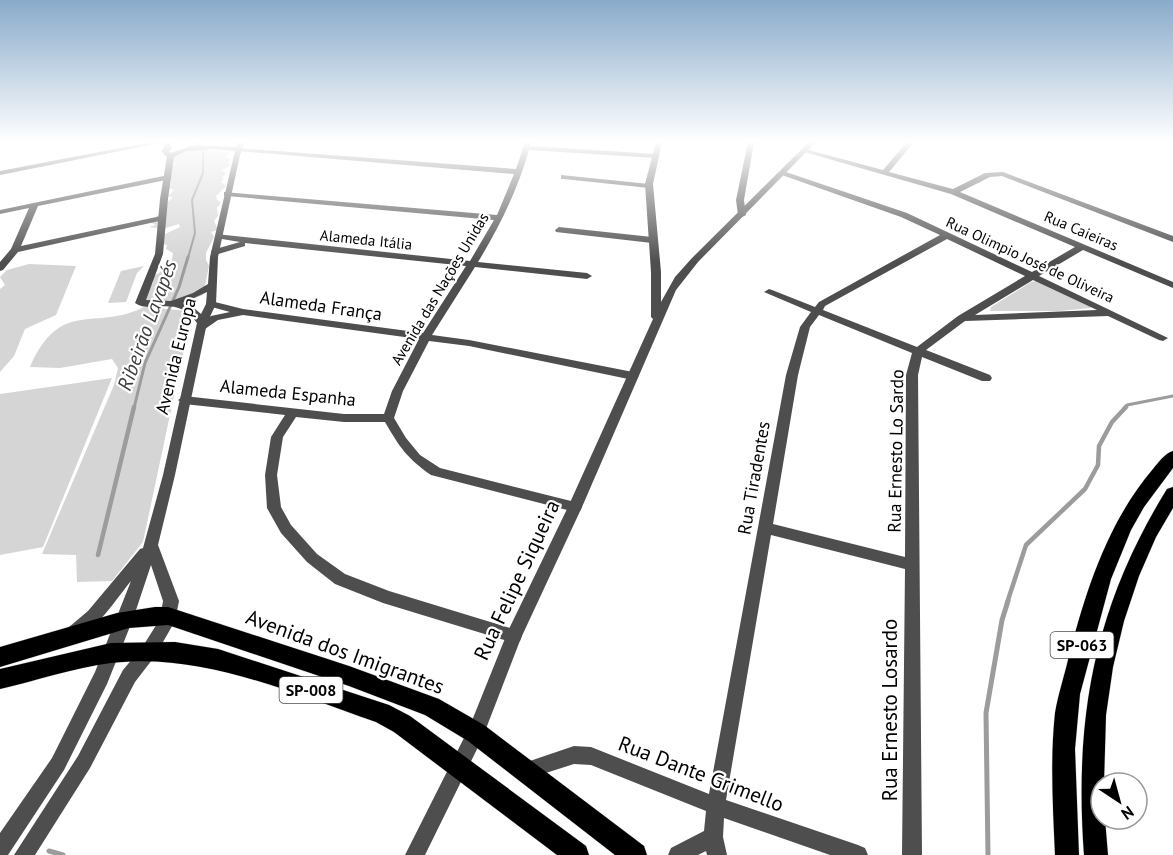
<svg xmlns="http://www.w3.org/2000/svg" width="1173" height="855" font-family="'PT Sans',sans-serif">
  <rect width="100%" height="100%" fill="#fff"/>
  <!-- green -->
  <path fill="#d5d5d5" d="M 185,148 L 228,152 L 229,154 L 226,157 L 231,159 L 228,163 L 231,164 L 230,166 L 222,170 L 226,174 L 222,177 L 224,179 L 221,182 L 226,186 L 216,196 L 217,200 L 221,202 L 217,208 L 218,216 L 214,221 L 218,230 L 211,232 L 214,237 L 206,253 L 206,260 L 209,266 L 203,295 L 181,303 L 147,300 L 142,298 L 153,283 L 151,278 C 160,271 172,269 173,253 L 166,249 L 167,245 L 162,244 L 163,235 L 180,227 L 179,224 L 162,229 L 149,227 L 155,225 L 151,222 L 152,219 L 159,215 L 160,206 L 173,198 L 168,196 L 174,190 L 167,187 L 171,185 L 171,181 L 167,175 L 172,174 L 172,166 L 176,164 L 173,163 L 174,160 L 169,159 L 176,150 Z
    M 29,264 L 76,266 L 56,315 L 25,329 L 14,356 L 0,372 L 0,289 L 5,285 L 0,277 L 7,270 Z
    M 144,266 L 137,273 L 126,302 L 108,303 L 121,271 Z
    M 1036,281 L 1091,305 L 1090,308 L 1060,311 L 990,311 L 991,307 L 1031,282 Z
    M 144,307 L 188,311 L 191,316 L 143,542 L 112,581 L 77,582 L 76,555 L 42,554 L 114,385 L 118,368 L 112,359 L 60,368 L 30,367 C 61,297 95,332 144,307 Z
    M 112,378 L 43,547 L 0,555 L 0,394 Z"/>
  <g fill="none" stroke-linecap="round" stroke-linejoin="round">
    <!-- stream-far3 -->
    <path stroke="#9c9c9c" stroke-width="2" d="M 188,258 L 195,233 L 192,200 L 203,173 L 203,152 L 198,142"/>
    <!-- stream-far2 -->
    <path stroke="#9c9c9c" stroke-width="3" d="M 134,408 L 145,363 L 179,287 L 188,257
      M 1124,408 L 1127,405 L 1173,396"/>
    <!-- stream-far1 -->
    <path stroke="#9c9c9c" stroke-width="4.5" d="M 98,555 L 134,407
      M 1007,603 L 1026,545 L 1085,489 L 1098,465 L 1099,446 L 1112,422 L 1126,407"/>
    <!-- stream -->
    <path stroke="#9c9c9c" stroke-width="5" d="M 49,851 L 63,855
      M 988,855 L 986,713 L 1002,620 L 1008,601"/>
    <!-- primary casing -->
    <g stroke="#dbdbdb" stroke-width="1">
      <path id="primary" d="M 1173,451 L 1173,468 L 1144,507 L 1131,530 L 1111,579 L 1080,694 L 1075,749 L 1079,855 L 1055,855 C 1053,808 1050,760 1055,713 C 1058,695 1064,677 1068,660 C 1085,593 1107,523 1153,469 C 1159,462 1164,454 1173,451 Z
        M 1173,487 L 1173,508 L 1156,537 L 1139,576 L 1124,621 L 1113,667 L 1106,715 L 1104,783 L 1101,783 L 1101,819 L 1105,819 L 1108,855 L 1084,855 C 1074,718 1094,607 1167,489 Z
        M 155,607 L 168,607 L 349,666 L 439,699 L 484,725 L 644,846 L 647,855 L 615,855 L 468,741 L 425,715 L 349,686 L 168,625 L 129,628 L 0,667 L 0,647 L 117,613 Z
        M 175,642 L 218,649 L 389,705 L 410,716 L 586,846 L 589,855 L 557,855 L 394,732 L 376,722 C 291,693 203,652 111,663 C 76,667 35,681 0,689 L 0,669 L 111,643 Z"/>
    </g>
    <!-- minor -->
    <path fill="#4e4e4e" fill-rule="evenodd" d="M 151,142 L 165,142 L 0,175 L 0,171 Z
      M 525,142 L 531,142 L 530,146 L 656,154 L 660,156 L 656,158 L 529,150 C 517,191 500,226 478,262 L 587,273 L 592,276 L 587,279 L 475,267 L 432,335 L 469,340 L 633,372 L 639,376 L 633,380 L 469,346 L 429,341 L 403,391 L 394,418 L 406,438 L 420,455 L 440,468 L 575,502 L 580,503 L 582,507 L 580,511 L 575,512 L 431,475 C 407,458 400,448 385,422 L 344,422 L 296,417 L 283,437 L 277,475 L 281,507 L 291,525 L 317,554 L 345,574 L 389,591 L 520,631 L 522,636 L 520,641 L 514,643 L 383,603 L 335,584 L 307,562 L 281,533 L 267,508 L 265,475 L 271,437 L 285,415 L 184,404 L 178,400 L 184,396 L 344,414 L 384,414 L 392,391 L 419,339 L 243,315 L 218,320 L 205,329 L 197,329 L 197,325 L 211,316 L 230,312 L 208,306 L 206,304 L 211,301 L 243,309 L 423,333 L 466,266 L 245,243 L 245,246 L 215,255 L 211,252 L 212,250 L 240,242 L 216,238 L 216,234 L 470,261 L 494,220 L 227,196 L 224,196 L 224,192 L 497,215 L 514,174 L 239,151 L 237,150 L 237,148 L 516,169 Z
      M 748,142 L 754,142 L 744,200 L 746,215 L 742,217 L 738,215 L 736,200 Z
      M 907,142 L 914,142 L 889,172 L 953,189 L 985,173 L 1003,172 L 1173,236 L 1173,242 L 1002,176 L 990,177 L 960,192 L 1173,282 L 1173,288 L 1083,250 L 1039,276 L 1168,338 L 1163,341 L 1159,340 L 1108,316 L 965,321 L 926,350 L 990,375 L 992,378 L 990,381 L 982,381 L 922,357 L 918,375 L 922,855 L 902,855 L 905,569 L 771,535 L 726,800 L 858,845 L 865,848 L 868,855 L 830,855 L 724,818 L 723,837 L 727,855 L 707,855 L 706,851 L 698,855 L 668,855 L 671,848 L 704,831 L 706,811 L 591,765 L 574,764 L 527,779 L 521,776 L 518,770 L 521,764 L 574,746 L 591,747 L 709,794 L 786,375 L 800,327 L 811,312 L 764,292 L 769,289 L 772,290 L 815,307 L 819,302 L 940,235 L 901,217 L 779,174 L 786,172 L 907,213 L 1032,272 L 1075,247 L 951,194 L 801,151 L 805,149 L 883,170 ZM 947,239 L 1025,276 L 958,316 L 917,347 L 823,310 L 825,306 ZM 1033,280 L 1097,310 L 975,315 ZM 819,315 L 912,353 L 906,375 L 905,557 L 773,524 L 798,375 L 810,327 Z
      M 168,175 L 171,175 L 171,179 L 38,206 L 21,246 L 161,216 L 165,218 L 164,220 L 18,252 L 3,270 L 0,271 L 0,262 L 11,249 L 29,208 L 0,214 L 0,210 Z
      M 561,175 L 649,184 L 653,186 L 649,188 L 564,179 L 561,179 Z
      M 559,227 L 652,237 L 656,240 L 652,243 L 556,232 L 555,230 Z"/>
    <!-- tertiary -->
    <path fill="#4e4e4e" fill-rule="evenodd" d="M 164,142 L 170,142 L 172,149 L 169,151 L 171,153 L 194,145 L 236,147 L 239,142 L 245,142 L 240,155 L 218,257 L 216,304 L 207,323 L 175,475 L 158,545 L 179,601 L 175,621 L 155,656 L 135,682 L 90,768 L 35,855 L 14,855 L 78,756 L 123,670 L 143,646 L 160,619 L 163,601 L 151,565 L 133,619 L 107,684 L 64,770 L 8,855 L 0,855 L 0,833 L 52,758 L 95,672 L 131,581 C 117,598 96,631 75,639 L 69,637 L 67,632 L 69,627 L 88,611 L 140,549 L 143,548 L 163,475 L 197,323 C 176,293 152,315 135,303 L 155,254 L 160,199 L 167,157 L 161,151 L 164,148 ZM 213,149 L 235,151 L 210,257 L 208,284 L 193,293 L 171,301 L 146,300 L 163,254 L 168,199 L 174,157 L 186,151 ZM 207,292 L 206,304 L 201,314 L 194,308 L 183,303 Z
      M 656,142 L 662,142 L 653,184 L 661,272 L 661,302 L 675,277 L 692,258 L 809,142 L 816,142 L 698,262 L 676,290 L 582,507 L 521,638 L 482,739 L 425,855 L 405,855 L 469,728 L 508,631 L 568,507 L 653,319 L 651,317 L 651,272 L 645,184 Z"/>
    <!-- primary -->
    <use href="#primary" fill="#000" fill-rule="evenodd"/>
  </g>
  <!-- sky -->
  <linearGradient id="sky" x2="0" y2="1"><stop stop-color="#89aaca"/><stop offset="0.54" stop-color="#fff"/><stop offset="1" stop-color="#fff" stop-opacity="0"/></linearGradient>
  <rect width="1173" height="262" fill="url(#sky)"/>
  <g text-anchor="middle" stroke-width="4.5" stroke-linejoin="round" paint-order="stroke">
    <!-- far-street labels -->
    <g font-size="15" fill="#000" stroke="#fff">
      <text transform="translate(1081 231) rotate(23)" y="5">Rua Caieiras</text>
      <text transform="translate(366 240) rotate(6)" y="5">Alameda Itália</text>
      <text transform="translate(1030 260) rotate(25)" y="5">Rua Olimpio José de Oliveira</text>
      <text transform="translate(440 289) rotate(-59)" y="5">Avenida das Nações Unidas</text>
    </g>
    <!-- shield labels -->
    <g fill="#fff" stroke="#4c4c4c" stroke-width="1.5">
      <rect x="1050.5" y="632" width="63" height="26" rx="4.5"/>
      <rect x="279.5" y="677" width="63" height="26" rx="4.5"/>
    </g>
    <g font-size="16" font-weight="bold" fill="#000">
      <text x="1082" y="651">SP-063</text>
      <text x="311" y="696">SP-008</text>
    </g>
    <!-- street labels -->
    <g font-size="18" fill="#000" stroke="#fff">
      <text transform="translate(321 306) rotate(8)" y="6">Alameda França</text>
      <text transform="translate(176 356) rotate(-76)" y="6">Avenida Europa</text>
      <text transform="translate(288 393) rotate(6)" y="6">Alameda Espanha</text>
      <text transform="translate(896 451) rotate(-89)" y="6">Rua Ernesto Lo Sardo</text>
      <text transform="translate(754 478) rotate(-80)" y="6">Rua Tiradentes</text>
    </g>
    <!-- water labels -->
    <g font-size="20" font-style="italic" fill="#3d3d3d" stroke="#fff">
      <text transform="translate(147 325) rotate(-70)" y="7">Ribeirão Lavapés</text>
    </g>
    <!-- near-street labels -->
    <g font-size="21" fill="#000" stroke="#fff">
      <text transform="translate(517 580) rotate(-65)" y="7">Rua Felipe Siqueira</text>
      <text transform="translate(345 652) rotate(20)" y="7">Avenida dos Imigrantes</text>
      <text transform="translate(890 710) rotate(-90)" y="7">Rua Ernesto Losardo</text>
      <text transform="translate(701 774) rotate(21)" y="7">Rua Dante Grimello</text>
    </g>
  </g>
  <!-- north arrow -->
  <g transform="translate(1119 801) rotate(144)"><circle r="28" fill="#ffffff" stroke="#999999" stroke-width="1.5"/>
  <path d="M0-4.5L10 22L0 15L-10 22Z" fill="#000000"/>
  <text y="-9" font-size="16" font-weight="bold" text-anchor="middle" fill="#000000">N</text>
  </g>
</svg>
